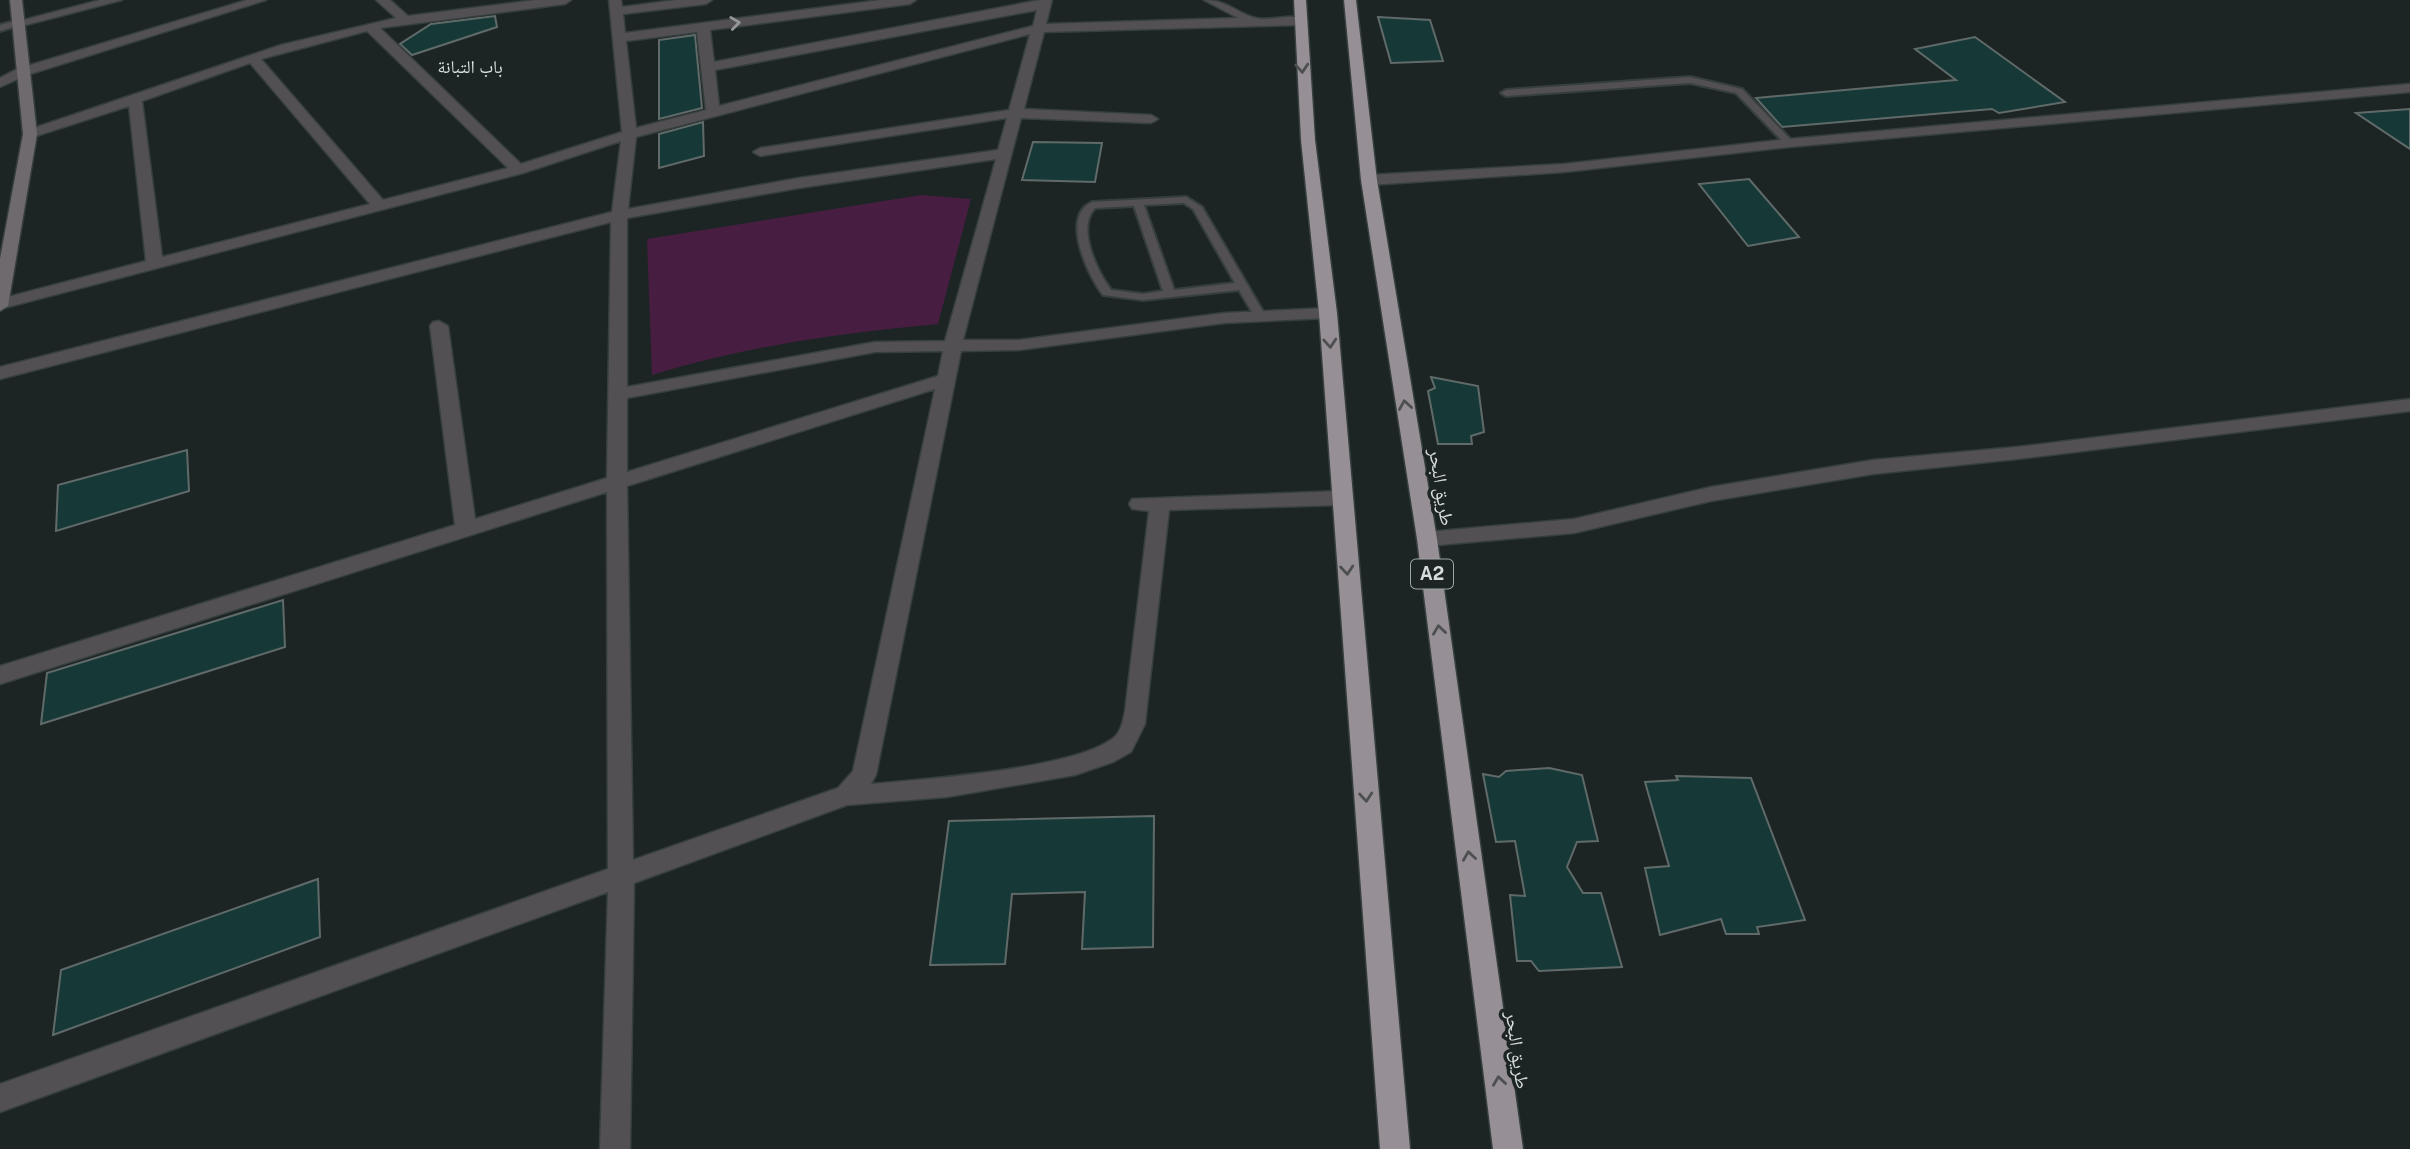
<svg xmlns="http://www.w3.org/2000/svg" width="2410" height="1149" font-family="'Public Sans','Noto Naskh Arabic',sans-serif">
  <rect width="100%" height="100%" fill="#1c2524"/>
  <!-- green -->
  <path fill="#471e42" d="M 921,195 L 971,199 L 938,324 C 840,333 746,346 652,375 L 647,239 Z"/>
  <!-- building -->
  <path fill="#163937" stroke="#606a69" stroke-width="2" d="M 495,16 L 497,27 L 412,55 L 400,44 L 431,24 Z
    M 1378,17 L 1430,20 L 1443,61 L 1391,63 Z
    M 695,35 L 702,108 L 659,119 L 659,40 Z
    M 1975,37 L 2065,102 L 1999,113 L 1992,109 L 1782,127 L 1756,98 L 1956,80 L 1915,49 Z
    M 2410,109 L 2410,149 L 2356,113 Z
    M 703,122 L 704,156 L 659,168 L 659,134 Z
    M 1033,142 L 1102,143 L 1095,182 L 1022,180 Z
    M 1749,179 L 1799,237 L 1748,246 L 1699,184 Z
    M 1431,377 L 1478,386 L 1484,432 L 1471,436 L 1472,444 L 1438,444 L 1428,391 L 1435,388 Z
    M 187,450 L 189,491 L 56,531 L 58,485 Z
    M 283,600 L 285,647 L 41,724 L 47,673 Z
    M 1549,768 L 1582,775 L 1598,841 L 1577,842 L 1567,867 L 1583,893 L 1601,893 L 1622,967 L 1539,971 L 1531,961 L 1517,961 L 1510,895 L 1525,896 L 1515,841 L 1496,842 L 1483,774 L 1499,777 L 1506,771 Z
    M 1676,776 L 1751,778 L 1805,920 L 1757,927 L 1759,934 L 1726,934 L 1721,919 L 1660,935 L 1645,868 L 1669,866 L 1645,782 L 1678,780 Z
    M 1154,816 L 1153,947 L 1082,949 L 1085,892 L 1012,894 L 1005,964 L 930,965 L 949,821 Z
    M 318,879 L 320,937 L 53,1035 L 61,970 Z"/>
  <g fill="none" stroke-linecap="round" stroke-linejoin="round">
    <!-- lane casing -->
    <g stroke="#363f3e" stroke-width="4">
      <path id="lane" d="M 18,20 L 22,23 L 21,25 L 0,31 L 0,25 Z
        M 1690,77 L 1742,89 L 1794,143 L 1786,145 L 1736,93 L 1690,83 L 1506,96 L 1501,93 L 1506,90 Z
        M 1186,197 L 1202,207 L 1265,315 L 1263,317 L 1255,317 L 1239,290 L 1143,300 L 1103,295 C 1088,276 1060,216 1092,202 ZM 1184,203 L 1193,209 L 1235,283 L 1174,290 L 1144,205 ZM 1134,206 L 1163,291 L 1143,294 L 1111,290 C 1097,271 1076,228 1095,208 Z"/>
    </g>
    <!-- street casing -->
    <g stroke="#363f3e" stroke-width="3">
      <path id="street" d="M 100,0 L 122,0 L 18,27 L 12,23 Z
        M 247,0 L 266,0 L 27,75 L 0,87 L 0,78 L 17,69 Z
        M 376,0 L 390,0 L 408,16 L 536,0 L 571,0 L 565,4 L 380,28 L 521,164 L 622,132 L 609,0 L 621,0 L 622,7 L 676,0 L 712,0 L 706,4 L 623,14 L 625,33 L 881,0 L 916,0 L 910,4 L 710,30 L 714,62 L 1040,0 L 1052,0 L 1046,24 L 1238,18 L 1204,0 C 1228,0 1236,13 1256,18 C 1271,22 1293,11 1305,21 L 1299,25 L 1044,32 L 1024,109 L 1151,115 L 1158,119 L 1151,123 L 1021,118 L 963,340 L 1019,340 L 1224,313 L 1328,308 L 1337,313 L 1328,318 L 1224,323 L 1019,350 L 961,351 L 876,775 L 871,784 C 925,779 1072,769 1112,739 C 1121,733 1123,721 1125,711 L 1149,511 L 1132,509 L 1129,504 L 1132,499 L 1341,491 L 1351,498 L 1341,505 L 1169,510 L 1145,724 L 1131,752 L 1113,762 L 1075,775 L 947,797 L 847,805 L 634,883 L 630,1149 L 600,1149 L 608,892 L 0,1112 L 0,1084 L 608,869 L 607,492 L 0,684 L 0,666 L 455,525 L 430,326 L 433,322 L 439,321 L 448,326 L 475,519 L 607,478 L 611,222 L 0,379 L 0,367 L 612,212 L 621,141 L 523,173 L 0,309 L 0,299 L 146,261 L 129,106 L 30,138 L 25,137 L 25,131 L 281,45 L 396,18 ZM 1037,10 L 1033,26 L 719,106 L 715,70 ZM 367,31 L 508,168 L 383,200 L 261,59 ZM 697,32 L 706,110 L 636,128 L 626,41 ZM 1030,34 L 1009,110 L 760,148 L 753,152 L 760,156 L 1007,118 L 998,150 L 799,178 L 628,209 L 636,137 ZM 250,63 L 370,204 L 162,257 L 142,101 ZM 996,159 L 945,341 L 875,342 L 627,387 L 627,218 L 799,188 ZM 943,351 L 938,376 L 627,472 L 627,398 L 875,352 ZM 935,389 L 853,771 L 838,788 L 633,860 L 627,486 Z
        M 2410,84 L 2410,92 L 1789,147 L 1564,172 L 1369,185 L 1361,180 L 1369,175 L 1564,164 L 1789,139 Z
        M 2410,399 L 2410,411 L 2017,459 L 1873,474 L 1711,501 L 1574,533 L 1427,546 L 1420,544 L 1417,539 L 1420,534 L 1427,532 L 1574,519 L 1711,487 L 1873,460 L 2017,447 Z"/>
    </g>
    <!-- secondary casing -->
    <g stroke="#363f3e" stroke-width="3">
      <path id="secondary" d="M 10,0 L 22,0 L 37,134 L 8,306 L 0,311 L 0,259 L 23,134 Z"/>
    </g>
    <!-- highway casing -->
    <g stroke="#363f3e" stroke-width="3">
      <path id="highway" d="M 1294,0 L 1306,0 L 1315,140 L 1337,313 L 1410,1149 L 1380,1149 L 1319,313 L 1301,140 Z
        M 1344,0 L 1356,0 L 1377,180 L 1437,539 L 1523,1149 L 1493,1149 L 1417,539 L 1361,180 Z"/>
    </g>
    <!-- lane -->
    <use href="#lane" fill="#535053" fill-rule="evenodd"/>
    <!-- street -->
    <use href="#street" fill="#535053" fill-rule="evenodd"/>
    <!-- secondary -->
    <use href="#secondary" fill="#6f6a6e" fill-rule="evenodd"/>
    <!-- highway -->
    <use href="#highway" fill="#968f95" fill-rule="evenodd"/>
  </g>
  <!-- one-way arrows -->
  <defs><path id="oneway-chevron" d="M-2-3.5L2.5 0L-2 3.5" fill="none" stroke-width="1.6" stroke-linecap="round" stroke-linejoin="round" transform="scale(1.75)"/></defs>
  <use stroke="#949698" href="#oneway-chevron" transform="translate(735 23) rotate(-7)"/>
  <g stroke="#4d4f51">
    <use href="#oneway-chevron" transform="translate(1302 68) rotate(86)"/>
    <use href="#oneway-chevron" transform="translate(1330 343) rotate(86)"/>
    <use href="#oneway-chevron" transform="translate(1405 405) rotate(-99)"/>
    <use href="#oneway-chevron" transform="translate(1347 570) rotate(85)"/>
    <use href="#oneway-chevron" transform="translate(1439 630) rotate(-98)"/>
    <use href="#oneway-chevron" transform="translate(1366 797) rotate(85)"/>
    <use href="#oneway-chevron" transform="translate(1469 856) rotate(-98)"/>
    <use href="#oneway-chevron" transform="translate(1499 1081) rotate(-98)"/>
  </g>
  <g text-anchor="middle" stroke-width="7" stroke-linejoin="round" paint-order="stroke">
    <!-- far-neighbourhood labels -->
    <g font-size="18" fill="#dae6e4" stroke="#1c2524">
      <text x="470" y="73">باب التبانة</text>
    </g>
    <!-- shield labels -->
    <rect fill="#1c2524" stroke="#9ea5a5" stroke-width="2" x="1411" y="559.5" width="42" height="29" rx="5"/>
    <g font-size="18" font-weight="bold" fill="#d6dcdc">
      <text x="1432" y="580">A2</text>
    </g>
    <!-- street labels -->
    <g font-size="19" fill="#d6dcdc" stroke="#1c2524">
      <text transform="translate(1442 487) rotate(81)" y="7">طريق البحر</text>
      <text transform="translate(1518 1050) rotate(82)" y="7">طريق البحر</text>
    </g>
  </g>
</svg>
